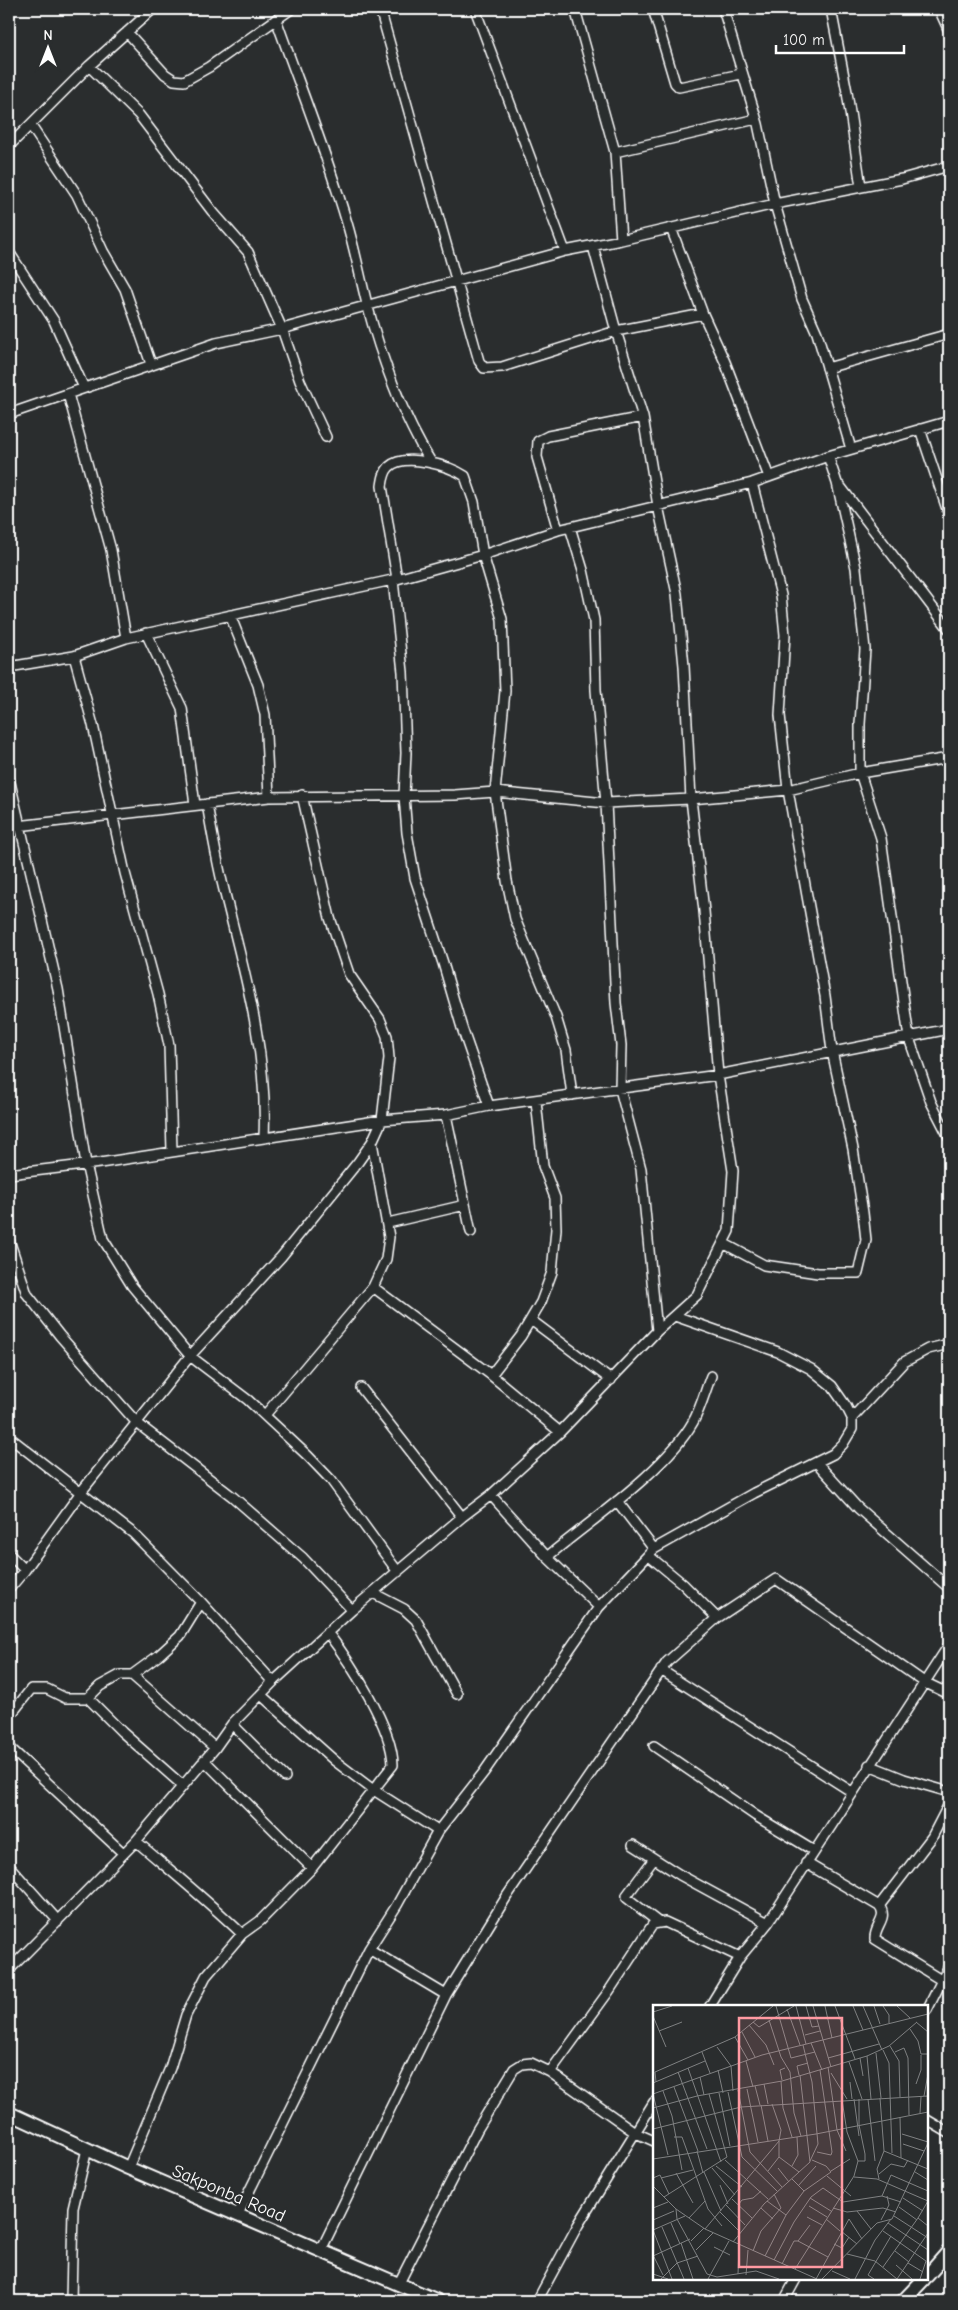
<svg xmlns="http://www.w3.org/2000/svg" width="958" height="2310" font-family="'Comic Neue',sans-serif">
  <rect width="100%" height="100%" fill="#2a2d2e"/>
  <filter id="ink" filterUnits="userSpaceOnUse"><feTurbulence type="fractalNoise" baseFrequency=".02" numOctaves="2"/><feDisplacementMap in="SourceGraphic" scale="10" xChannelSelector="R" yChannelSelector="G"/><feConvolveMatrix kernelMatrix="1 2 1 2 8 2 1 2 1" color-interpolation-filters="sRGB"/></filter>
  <g filter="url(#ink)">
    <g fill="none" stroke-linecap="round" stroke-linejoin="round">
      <!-- street casing -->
      <g stroke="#fff" stroke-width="12">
        <path id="street" d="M 380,9 L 479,361 L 484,368 L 502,367 L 616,331 L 703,314
          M 475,9 L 565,251
          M 575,9 L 615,152 L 621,240
          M 653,9 L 675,83 L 679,87 L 741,74
          M 723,9 L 758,124 L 775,204 L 802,299 L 817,333 L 851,449
          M 831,9 L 847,92 L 861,187
          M 939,9 L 949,31
          M 276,19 C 300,87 327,154 347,223 C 355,250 360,277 367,304 C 380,354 403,418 431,462
          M 127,32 L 165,74 L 174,80 L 184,81 L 209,67 L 291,9
          M 89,66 L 139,115 L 212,211 L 248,252 L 282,329 L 300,381 L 326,437
          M 31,126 L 77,195 L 103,251 L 125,289 L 151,364
          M 9,146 L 89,66 L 153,9
          M 615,152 L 756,119
          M 671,228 L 703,314 L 725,362 L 769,477
          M 593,246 L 616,331 L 643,417 L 658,506 L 677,594 L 684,666 L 691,799 L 704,911 L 718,1075 L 733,1171 L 729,1231 L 697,1295 L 657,1331
          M 9,252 L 54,321 L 84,388
          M 827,368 L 949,334
          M 68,394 L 111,550 L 126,638
          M 9,414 L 216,343 L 282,329 L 565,251 L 621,240 L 775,204 L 902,179 L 949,166
          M 920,429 L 949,515
          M 828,456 L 837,483 L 856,568 L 865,649 L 860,724 L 860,773 L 881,838 L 909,1038 L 931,1102 L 949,1137
          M 840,486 L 949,629
          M 558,530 L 537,457 L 538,441 L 548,436 L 643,417
          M 397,579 L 382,486 C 383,479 384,472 389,467 C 405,452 450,466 465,476 L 474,502 L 483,555 L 502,619 L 505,691 L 495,792 L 507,881 L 515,919 L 556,1017 L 566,1050 L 572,1095
          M 393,580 L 403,672 L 406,753 L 404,796 L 407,833 L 415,878 L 443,963 L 462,1028 L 489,1106
          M 230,615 L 258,685 L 265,715 L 269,797
          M 146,633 L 182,708 L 195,805
          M 74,656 L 93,725 L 125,873 L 158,994 L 169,1045 L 172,1151
          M 9,667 L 74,656 L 126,638 L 397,579 L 483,555 L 558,530 L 752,483 L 828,456 L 949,421
          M 9,778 L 58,989 L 86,1164 L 103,1239 L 132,1286 L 190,1356 L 248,1400 L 308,1456 L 331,1480 L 398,1572
          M 207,804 C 212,833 217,862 224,890 C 244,971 268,1052 264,1137
          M 9,827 L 269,797 L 455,795 L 495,792 L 606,803 L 691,799 L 788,790 L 860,773 L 949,758
          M 446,1115 L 471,1232
          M 372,1142 L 389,1237 L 386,1259 L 373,1287 L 491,1375 L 560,1432
          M 9,1174 L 100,1163 L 382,1120 L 446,1115 L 489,1106 L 718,1075 L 949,1029
          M 388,1223 L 465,1205
          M 9,1240 L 27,1294 L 60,1336 L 137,1423 L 233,1497 L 303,1558 L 352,1610
          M 723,1243 L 764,1265 L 818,1273 L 858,1273 L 866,1240 L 863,1213 L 853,1149 L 832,1051 L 825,996 L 788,790 L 780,715 L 785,635 L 781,595 L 752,483
          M 531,1320 L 611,1380
          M 491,1375 L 521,1336 L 541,1302 L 552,1272 L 556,1229 L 555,1198 L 543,1166 L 536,1101
          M 361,1388 L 462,1517
          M 265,1415 L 373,1287
          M 852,1418 L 904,1362 L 928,1349 L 949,1344
          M 9,1437 L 134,1534 L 201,1602 L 273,1682
          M 817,1463 L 858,1508 L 949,1588
          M 617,1501 L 654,1549
          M 9,1554 L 25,1570
          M 648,1555 L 683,1584 L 717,1618
          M 547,1557 C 590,1521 666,1470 693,1422 C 701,1408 705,1391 711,1376
          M 9,1589 L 25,1570 L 81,1492 L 190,1356 L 281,1257 L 358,1162 L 372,1142 L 382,1120 L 389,1058 L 387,1036 L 380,1019 L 349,974 L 330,918 L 302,795
          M 373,1593 L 404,1609 L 416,1620 L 457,1694
          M 599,1607 L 654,1549 L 754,1493 L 833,1454 L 843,1444 L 852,1429 L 852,1418 L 846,1406 L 832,1386 L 811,1369 L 778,1352 L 675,1316
          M 661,1670 L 852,1792
          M 132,1675 L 215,1748
          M 261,1695 L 335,1761 L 372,1789 L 438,1831
          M 88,1698 L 122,1732 L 182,1785
          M 9,1717 L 31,1689 L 47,1689 L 65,1698 L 88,1698 L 100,1686 L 120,1675 L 132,1675 L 158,1656 L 180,1636 L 201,1602
          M 232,1724 L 285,1777
          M 654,1746 L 756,1816 L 814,1851
          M 9,1747 L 123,1853
          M 204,1760 L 312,1868
          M 869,1765 L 904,1779 L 949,1792
          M 136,1841 C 172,1872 208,1901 242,1934
          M 633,1845 L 680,1875 L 768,1923
          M 654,1859 L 627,1895 L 627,1898 L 658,1922
          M 806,1863 L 879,1906 C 889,1918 874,1926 875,1939 L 941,1980
          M 9,1866 L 58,1921
          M 879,1906 L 932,1837 L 949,1804
          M 369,1949 L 446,1995
          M 9,1970 L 136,1841 L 215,1748 L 232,1724 L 273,1682 L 352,1610 L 462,1517 L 491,1495 L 560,1432 L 657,1331 L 641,1169 L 620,1089 L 621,1045 L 616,1003 L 606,803 L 596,690 L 594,620 L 583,570 L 570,527
          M 710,2006 L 740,1957 L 768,1923 L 949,1645
          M 927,2010 L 949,1966
          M 550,2072 L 609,1991 L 653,1924 L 665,1922 L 740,1957
          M 927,2120 L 949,2133
          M 128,2168 L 170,2068 L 186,2015 L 206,1976 L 242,1934 L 260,1921 L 312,1868 L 393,1765 C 393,1728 350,1662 327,1632
          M 237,2216 L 369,1949 L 397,1905 L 438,1831 L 484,1772 L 599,1607 L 547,1557 L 491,1495
          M 321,2250 L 446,1995 L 507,1896 L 667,1662 L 717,1618 L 776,1579 L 924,1682 L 949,1694
          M 398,2285 L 477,2130 L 514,2069 L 522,2064 L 531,2063 L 550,2072 L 636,2133 L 654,2141
          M 71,2301 L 73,2208 L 87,2149
          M 537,2301 L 578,2225 L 654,2102
          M 784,2301 L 796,2279"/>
      </g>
      <!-- secondary casing -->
      <g stroke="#fff" stroke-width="16">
        <path id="secondary" d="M 9,2113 L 128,2168 L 438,2301
          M 927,2276 L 949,2251
          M 903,2301 L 924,2279"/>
      </g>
      <!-- street -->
      <use href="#street" stroke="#2a2d2e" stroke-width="9"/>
      <!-- secondary -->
      <use href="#secondary" stroke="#2a2d2e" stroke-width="12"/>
    </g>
  </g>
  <g text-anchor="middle" stroke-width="4.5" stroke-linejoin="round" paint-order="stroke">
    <!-- street labels -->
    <g font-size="18" fill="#fff" stroke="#2a2d2e">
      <text transform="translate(229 2193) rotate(23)" y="6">Sakponba Road</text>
    </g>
  </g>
  <!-- overview -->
  <g transform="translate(653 2005)">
    <rect width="275" height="275" fill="#2a2d2e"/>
    <path fill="none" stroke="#7f8182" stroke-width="1" d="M 123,1 L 138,53 L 162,47M 143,1 L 153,39M 153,1 L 159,22 L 166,21M 160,1 L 178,62M 172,1 L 179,33M 182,1 L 202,54M 200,1 L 210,25M 210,1 L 229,45M 221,1 L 227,19M 230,1 L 236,10 L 236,18M 244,1 L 257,13M 134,4 L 147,40M 0,7 L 19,1M 0,11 L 13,42M 116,15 L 128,52 L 137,67 L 141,108 L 148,131M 100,17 L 106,22 L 141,1M 263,17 L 275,27M 96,20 L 113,40 L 121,60M 257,24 L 265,36 L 268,49 L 275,49M 6,26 L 29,17M 89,27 L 102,52M 152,30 L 167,26M 82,32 L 95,55M 158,38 L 169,65M 150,40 L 159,77 L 165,139 L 157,156M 237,41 L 246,56 L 247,92M 64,42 L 78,61 L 80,86M 230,45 L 236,58 L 239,148M 49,47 L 57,68M 242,47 L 251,43 L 255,53 L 256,110M 223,48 L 228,93M 214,51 L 218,94M 175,53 L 226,39M 207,53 L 210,71M 93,56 L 100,82M 196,57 L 209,94M 175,62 L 184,125 L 193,146M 35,63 L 68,157M 65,65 L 70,88M 25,67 L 54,144M 178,68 L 194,94M 146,70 L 144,61 L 155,58M 47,72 L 51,90M 129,75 L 127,65 L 132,63M 128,76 L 130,103 L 139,132M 3,77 L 2,67 L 82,32 L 120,1M 197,77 L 199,94M 0,78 L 52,56M 111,79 L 115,99M 263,79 L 268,65 L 268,50M 102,81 L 107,100M 21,82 L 45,146M 94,84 L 105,137M 85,85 L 97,147 L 129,182M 10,86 L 19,111 L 29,165M 75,87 L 89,152 L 124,186M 66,88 L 77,141M 0,89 L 109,50 L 275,9M 0,89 L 15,150M 271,91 L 275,69M 227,93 L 231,146M 201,94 L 206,131M 215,94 L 222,156M 108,100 L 115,136M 0,103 L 44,91 L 129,76 L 214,51 L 236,41 L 264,17M 267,108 L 268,92M 247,112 L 248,153M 0,124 L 88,102 L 275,91M 249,129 L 275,137M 21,132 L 29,132 L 55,204 L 69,221M 126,136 L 126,152 L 146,167M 250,139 L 271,146M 44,146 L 50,168M 164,147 L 178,150 L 179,147 L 167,65M 0,154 L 163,129 L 275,107M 72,155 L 115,194M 205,156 L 212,156 L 212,149 L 206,120 L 206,94M 63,161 L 89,182M 139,161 L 145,150 L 144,132M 59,163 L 82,190M 125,163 L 136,177M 115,166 L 126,152M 178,166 L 197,154M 51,167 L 68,206M 262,167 L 275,175M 23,168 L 40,198M 226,169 L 238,159 L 251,162 L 255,155M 174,171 L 198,191M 201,172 L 224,174 L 275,196M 0,173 L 7,170 L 16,189M 8,173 L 40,165M 226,174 L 224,164 L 231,146 L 275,164M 67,180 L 75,199M 0,181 L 23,204 L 52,224 L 164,274M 145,181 L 163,161M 151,186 L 178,167 L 173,161 L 159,155M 229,191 L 238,170 L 275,186M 11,192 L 74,152 L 56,89M 157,193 L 178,206M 250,193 L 270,206M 79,194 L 99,213M 114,196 L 133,210M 275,196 L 265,213 L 275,221M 73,200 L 92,220M 85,200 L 89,195 L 100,193 L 108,186M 156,201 L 174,212M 246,202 L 264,215M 0,203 L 15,197M 108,203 L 120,214M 180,203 L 194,207 L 230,203 L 243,207M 23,204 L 24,214 L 54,269 L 64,272 L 103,266 L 126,274M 204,206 L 218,224M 67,207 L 86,226M 241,211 L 275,233M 154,212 L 169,220M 36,213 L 52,196M 173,214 L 187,226M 0,215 L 21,206M 228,215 L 236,200 L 234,191M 18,218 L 27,239M 235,218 L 275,245M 9,222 L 31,274M 52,224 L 126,136 L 128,125 L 119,99M 188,226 L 204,239M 230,226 L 273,256 L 267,274M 38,236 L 51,223M 145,236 L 175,252M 80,237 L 111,199 L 157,157 L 147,70M 28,238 L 40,274M 181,239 L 189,243 L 196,232M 61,242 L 77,250M 43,245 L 60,228M 100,246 L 108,226 L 128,203 L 121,189M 242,246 L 256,257M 194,249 L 222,256 L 244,274 L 275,228M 0,250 L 10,270M 0,251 L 37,234M 112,251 L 133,210 L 151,186 L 139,174M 121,255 L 141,217 L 158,192 L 170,183 L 190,197 L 229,191 L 248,197M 255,258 L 270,267M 129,259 L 141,236 L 145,236 L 157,220M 243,260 L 259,274M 230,262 L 265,213M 142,264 L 201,171 L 205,156 L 194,127 L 189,95M 179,266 L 197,274M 0,269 L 15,274M 85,269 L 86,240M 93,270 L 95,245M 8,274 L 24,258 L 45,251M 19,274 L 0,225 L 32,211M 55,274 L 76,236M 163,274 L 196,214 L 209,234M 169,274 L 224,218 L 239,214 L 275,138M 202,274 L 222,235 L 238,214M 221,274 L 215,270 L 238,231"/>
    <path fill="#ff9aa2" fill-opacity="0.15" stroke="#ff9aa2" stroke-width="2.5" d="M 86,13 L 189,13 L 189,262 L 86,262 Z"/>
    <rect width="275" height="275" fill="none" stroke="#fff" stroke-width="2.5"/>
  </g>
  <!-- margin -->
  <rect width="958" height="2310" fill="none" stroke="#2a2d2e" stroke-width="30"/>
  <rect x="15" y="15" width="928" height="2280" fill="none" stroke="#fff" stroke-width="2" filter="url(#ink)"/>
  <!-- north arrow -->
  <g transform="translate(48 48)" stroke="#2a2d2e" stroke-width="4" paint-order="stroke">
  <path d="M0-4L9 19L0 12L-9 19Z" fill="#ffffff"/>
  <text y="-8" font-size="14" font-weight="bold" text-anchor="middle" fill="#ffffff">N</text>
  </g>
  <!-- scale -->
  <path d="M776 45v8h128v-8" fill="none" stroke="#ffffff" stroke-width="2.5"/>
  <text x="783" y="45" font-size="15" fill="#ffffff" stroke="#2a2d2e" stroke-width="4" paint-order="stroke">100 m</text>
</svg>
